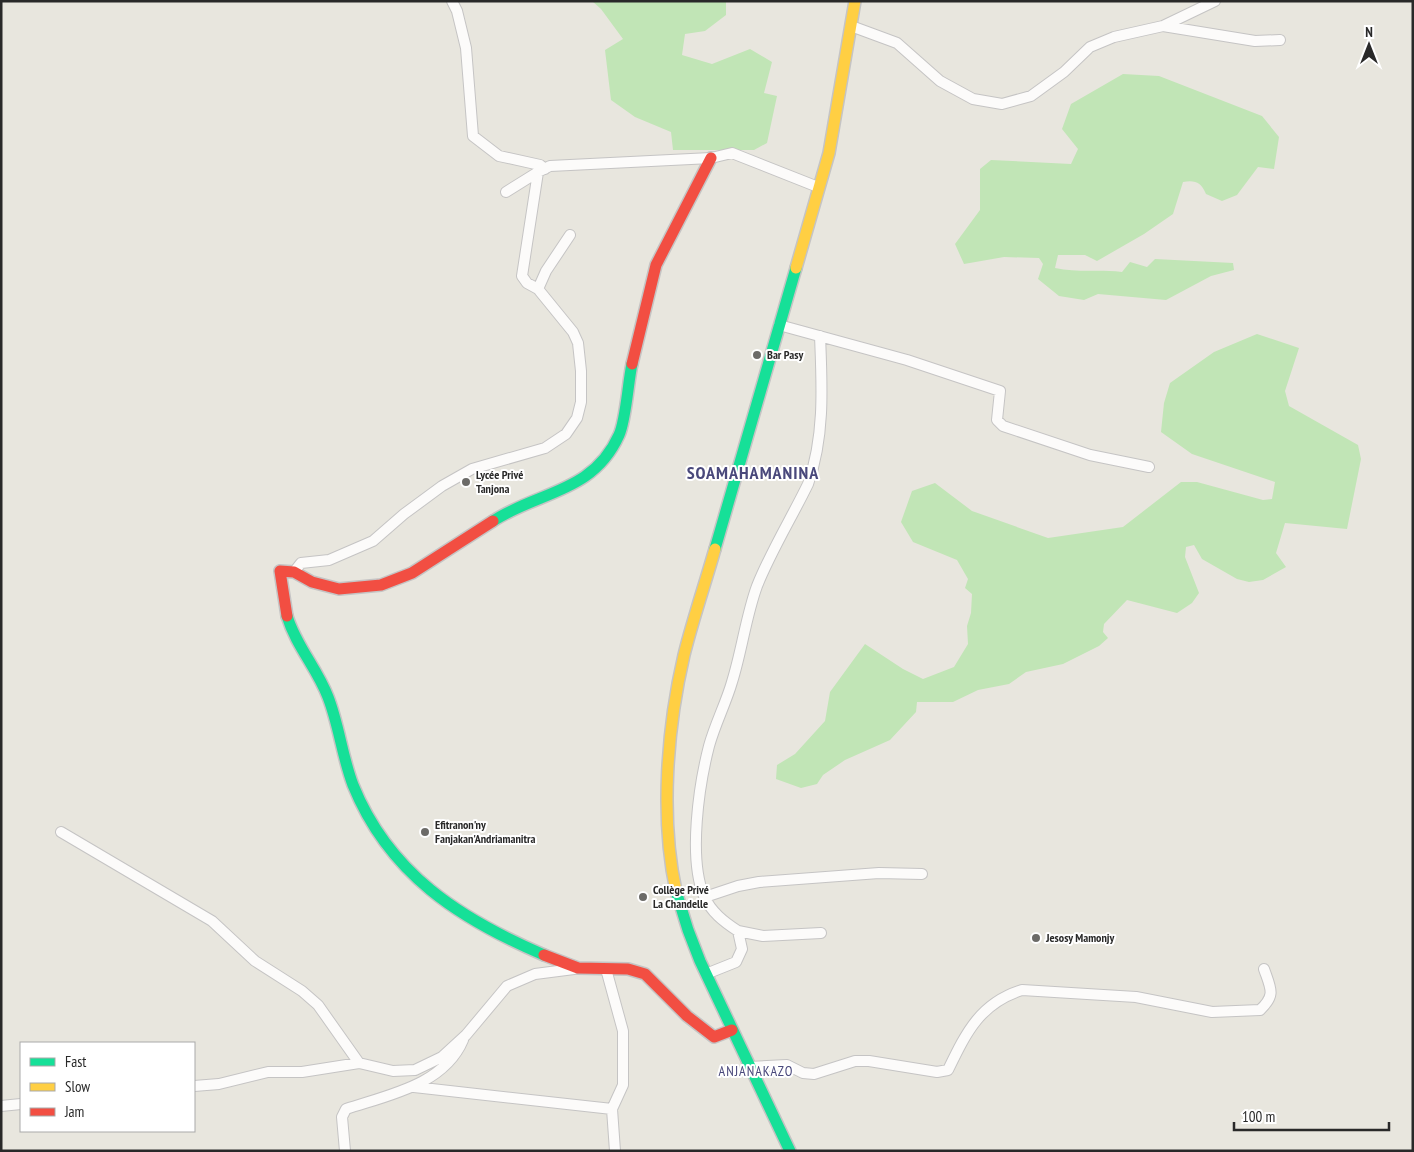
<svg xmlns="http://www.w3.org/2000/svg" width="1414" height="1152" font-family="'PT Sans Narrow',sans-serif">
  <rect width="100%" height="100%" fill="#e8e6de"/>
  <!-- green -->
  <path fill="#c1e5b6" d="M 592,1 L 726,1 L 726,15 L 705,31 L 685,34 L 682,55 L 712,64 L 750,49 L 772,62 L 764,93 L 777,96 L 767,143 L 754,150 L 673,150 L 671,132 L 635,117 L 611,100 L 605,50 L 623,39 L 601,9 Z
    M 1123,74 L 1159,76 L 1262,116 L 1279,137 L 1274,169 L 1258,167 L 1237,195 L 1222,201 L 1206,194 C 1201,182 1195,180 1183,182 L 1173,214 L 1144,234 L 1097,261 L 1085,255 L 1058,255 L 1055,268 C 1078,273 1099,269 1122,272 L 1130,262 L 1147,267 L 1155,259 L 1233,263 L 1234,270 L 1211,276 L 1166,300 L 1098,294 L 1084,300 L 1059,296 L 1038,279 L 1043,264 L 1039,258 L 1004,257 L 964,264 L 955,244 L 980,210 L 980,169 L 991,160 L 1071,164 L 1078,149 L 1062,129 L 1071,104 Z
    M 1257,334 L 1299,348 L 1285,391 L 1289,406 L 1358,445 L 1361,459 L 1347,529 L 1285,523 L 1276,553 L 1286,567 L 1263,580 L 1249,582 L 1237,579 L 1202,559 L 1194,545 L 1186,547 L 1185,557 L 1199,593 L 1192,603 L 1177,613 L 1127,600 L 1104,624 L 1103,632 L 1108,638 L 1099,646 L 1063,664 L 1026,672 L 1009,684 L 978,690 L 953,702 L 917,702 L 916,712 L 890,740 L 845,760 L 823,775 L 817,784 L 801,788 L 776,779 L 777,765 L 795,754 L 825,721 L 830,692 L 865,644 L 903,669 L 923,679 L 954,667 L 968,644 L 967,626 L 971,613 L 972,594 L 965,588 L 968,579 L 957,560 L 913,542 L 901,522 L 912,491 L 935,483 L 972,511 L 1048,538 L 1123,527 L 1181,482 L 1197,482 L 1263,500 L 1272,499 L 1275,482 L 1192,454 L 1161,432 L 1164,403 L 1170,383 L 1214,352 Z"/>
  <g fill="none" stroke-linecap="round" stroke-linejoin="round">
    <!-- street casing -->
    <g stroke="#c5c4c4" stroke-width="12">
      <path id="street" d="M 452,1 L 457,11 L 466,48 L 473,136 L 499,156 L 540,165 L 545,169
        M 851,26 L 897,43 L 940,81 L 973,99 L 1002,104 L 1031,96 L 1064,72 L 1090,47 L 1114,37 L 1163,26 L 1255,41 L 1280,40
        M 1163,26 L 1215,1
        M 506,192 L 538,172
        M 538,289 L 527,283 L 522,276 L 538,172 L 550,166 L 711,158 L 732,153 L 818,187
        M 779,325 L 907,360 L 1000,391 L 997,420 L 1003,426 L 1090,455 L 1149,467
        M 294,572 L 301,563 L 329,560 L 373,541 L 404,514 L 442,486 L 472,469 L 545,448 L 566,434 L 577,418 L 581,402 L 581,371 L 578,343 L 573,332 L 538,289 L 546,271 L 570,235
        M 61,832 L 212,921 L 255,961 L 302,991 L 318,1005 L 359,1063
        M 705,897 L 738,886 L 759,882 L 879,873 L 922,874
        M 738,931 L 763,936 L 821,933
        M 606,969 L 623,1031 L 623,1085 L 612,1109 L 615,1151
        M 706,974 L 736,962 L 742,949 L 738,931 C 724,922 711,912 704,896 C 688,858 699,785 709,746 C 715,724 726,703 732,682 C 742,650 746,616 757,586 C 771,551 792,517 808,484 C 825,436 822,385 820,336
        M 749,1067 L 787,1065 L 803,1073 L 814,1074 L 855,1061 L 869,1061 L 937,1072 L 948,1070 C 966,1033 980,1003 1022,990 L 1136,997 L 1212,1012 L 1260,1010 C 1276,995 1271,989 1264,969
        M 194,1086 L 219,1084 L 268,1072 L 302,1072 L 359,1063 L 393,1071 L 415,1070 L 442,1057 L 466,1035 L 507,986 L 535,974 L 574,969
        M 414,1087 L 612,1109
        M 1,1106 L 21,1104
        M 345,1151 L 342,1117 L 346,1109 C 388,1095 444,1085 463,1040"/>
    </g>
    <!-- fast casing -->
    <g stroke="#c5c4c4" stroke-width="14">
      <path id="fast" d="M 493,521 C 539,491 593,493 619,435 C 626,420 628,382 632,364
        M 715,549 L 796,268
        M 287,616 C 296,646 317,668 328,697 C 339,725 342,756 353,785 C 389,874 460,919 544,955
        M 676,891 L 688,930 L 700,961 L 790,1151"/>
    </g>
    <!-- slow casing -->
    <g stroke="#c5c4c4" stroke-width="14">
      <path id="slow" d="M 796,268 L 829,153 L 855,1
        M 676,891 C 660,818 667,728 684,655 C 693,619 705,584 715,549"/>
    </g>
    <!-- jam casing -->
    <g stroke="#c5c4c4" stroke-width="14">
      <path id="jam" d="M 632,364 L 656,265 L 711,158
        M 287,616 L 280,571 L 294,572 L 312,582 L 339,589 L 381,585 L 412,573 L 493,521
        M 544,955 L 578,968 L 628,969 L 645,974 L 687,1016 L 714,1037 L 732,1030"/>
    </g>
    <!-- street -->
    <use href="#street" stroke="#fcfbfa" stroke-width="10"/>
    <!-- fast -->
    <use href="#fast" stroke="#16e098" stroke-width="11"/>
    <!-- slow -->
    <use href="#slow" stroke="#ffcf43" stroke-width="11"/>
    <!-- jam -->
    <use href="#jam" stroke="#f24e42" stroke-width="11"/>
  </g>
  <!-- markers -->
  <g fill="#6c6b68" stroke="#fff" stroke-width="2">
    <circle cx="757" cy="355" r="5"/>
    <circle cx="466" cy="482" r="5"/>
    <circle cx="425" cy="832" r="5"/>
    <circle cx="643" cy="897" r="5"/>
    <circle cx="1036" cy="938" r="5"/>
  </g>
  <g text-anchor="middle" stroke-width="4" stroke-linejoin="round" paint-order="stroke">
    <!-- poi labels -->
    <g font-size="12" font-weight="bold" fill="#292929" stroke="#fff" text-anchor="start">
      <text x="767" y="359">Bar Pasy</text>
      <text x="476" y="479">Lycée Privé<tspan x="476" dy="14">Tanjona</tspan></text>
      <text x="435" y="829">Efitranon'ny<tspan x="435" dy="14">Fanjakan'Andriamanitra</tspan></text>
      <text x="653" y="894">Collège Privé<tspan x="653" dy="14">La Chandelle</tspan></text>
      <text x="1046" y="942">Jesosy Mamonjy</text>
    </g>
    <!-- neighbourhood labels -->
    <g font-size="14" letter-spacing="1" fill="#49487b" stroke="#fff">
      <text x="756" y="1076">ANJANAKAZO</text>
    </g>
    <!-- district labels -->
    <g font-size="18" font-weight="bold" letter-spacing="1" fill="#49487b" stroke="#fff">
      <text x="753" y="479">SOAMAHAMANINA</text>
    </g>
  </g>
  <!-- border -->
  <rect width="1414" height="1152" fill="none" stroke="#292929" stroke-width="5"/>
  <!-- legend -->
  <rect x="20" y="1042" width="175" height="90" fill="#ffffff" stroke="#a9a9a9"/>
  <rect x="30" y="1058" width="25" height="8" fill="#16e098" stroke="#a9a9a9"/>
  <text x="65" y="1067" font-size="15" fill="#292929">Fast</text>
  <rect x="30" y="1083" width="25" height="8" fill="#ffcf43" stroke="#a9a9a9"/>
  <text x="65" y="1092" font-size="15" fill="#292929">Slow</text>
  <rect x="30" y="1108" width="25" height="8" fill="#f24e42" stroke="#a9a9a9"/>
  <text x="65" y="1117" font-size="15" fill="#292929">Jam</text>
  <!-- north arrow -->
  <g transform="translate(1369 45)" stroke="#ffffff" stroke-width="4" paint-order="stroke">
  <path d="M0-4L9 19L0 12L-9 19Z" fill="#292929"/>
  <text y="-8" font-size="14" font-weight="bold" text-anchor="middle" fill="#292929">N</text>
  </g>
  <!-- scale -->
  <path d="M1234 1122v8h155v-8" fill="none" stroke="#292929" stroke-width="2.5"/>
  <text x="1242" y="1122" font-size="15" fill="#292929" stroke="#ffffff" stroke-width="4" paint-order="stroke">100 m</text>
</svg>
